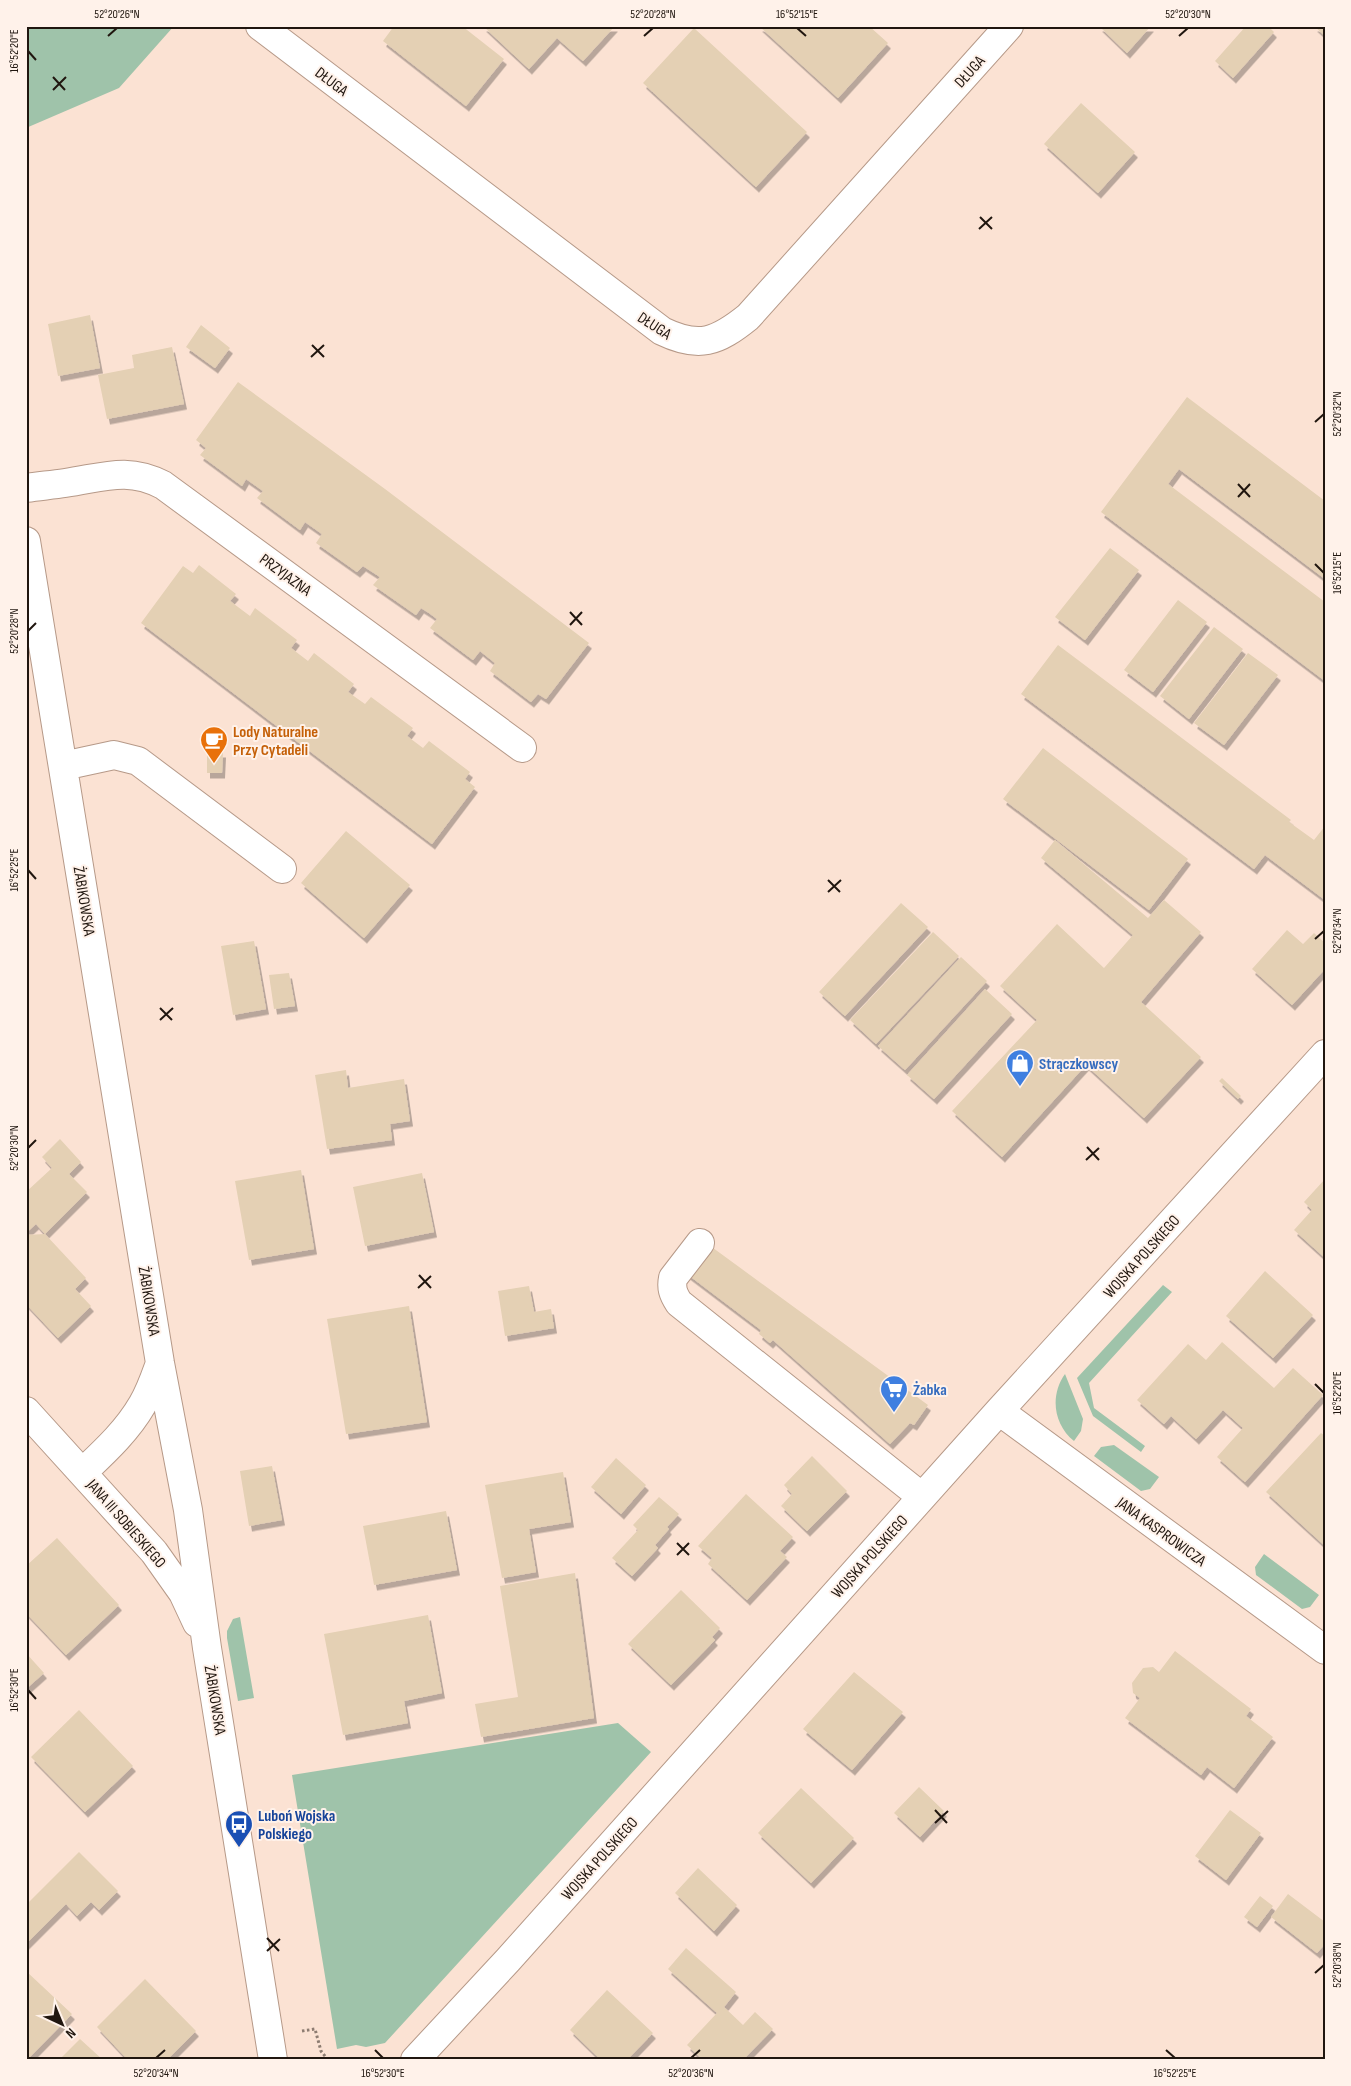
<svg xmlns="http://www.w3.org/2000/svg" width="1351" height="2086" font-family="'Sofia Sans Condensed',sans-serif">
  <defs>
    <filter id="shadow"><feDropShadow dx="3" dy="5.5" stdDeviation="0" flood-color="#0004"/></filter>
  </defs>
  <rect width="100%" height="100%" fill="#fbe2d3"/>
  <!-- green -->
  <path fill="#9fc3aa" d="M 26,26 L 174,26 L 119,88 L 26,128 Z
    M 1163,1285 L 1172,1292 L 1089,1383 L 1094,1408 L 1145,1446 L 1141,1452 L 1093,1416 L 1077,1378 Z
    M 1065,1374 L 1083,1419 L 1081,1431 L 1074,1441 C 1053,1424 1050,1395 1065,1374 Z
    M 1114,1445 L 1159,1477 L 1150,1489 L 1141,1491 L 1094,1456 L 1101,1447 Z
    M 1264,1554 L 1319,1595 L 1310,1607 L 1302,1609 L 1256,1575 L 1255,1567 Z
    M 240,1617 L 254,1698 L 238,1701 L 227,1638 L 227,1631 L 233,1619 Z
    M 618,1723 L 651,1752 L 385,2043 L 366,2047 L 356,2045 L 337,2049 L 292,1775 Z"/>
  <!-- building -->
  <path fill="#e4d0b4" filter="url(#shadow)" d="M 394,26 L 462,26 L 504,59 L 466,106 L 383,41 Z
    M 483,26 L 615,26 L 583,61 L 557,38 L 529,69 Z
    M 759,26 L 869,26 L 888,43 L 838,98 Z
    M 1099,26 L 1151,26 L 1127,53 Z
    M 1246,26 L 1268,26 L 1274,32 L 1233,78 L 1215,61 Z
    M 1314,26 L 1325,26 L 1325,36 Z
    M 694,28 L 807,132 L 756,187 L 643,83 Z
    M 1081,103 L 1135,152 L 1098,193 L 1044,144 Z
    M 90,315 L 100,368 L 58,376 L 48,324 Z
    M 201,325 L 230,348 L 215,368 L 186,347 Z
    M 172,347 L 184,404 L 107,419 L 98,375 L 134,368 L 132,355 Z
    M 238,382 L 385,489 L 589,643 L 546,699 L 538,694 L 531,702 L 490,671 L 495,663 L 480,651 L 473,660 L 430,628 L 437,619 L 429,613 L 421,608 L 416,615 L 373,585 L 380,577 L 363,566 L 357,572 L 316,543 L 322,534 L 305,522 L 300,530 L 257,498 L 263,491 L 246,479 L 242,486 L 200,455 L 206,448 L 196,440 Z
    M 1187,397 L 1325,501 L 1325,579 L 1179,469 L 1168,484 L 1325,602 L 1325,681 L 1101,512 Z
    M 1110,548 L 1139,570 L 1085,640 L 1055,617 Z
    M 199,565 L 236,594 L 230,601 L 250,616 L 255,608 L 297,640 L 291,648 L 308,661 L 314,653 L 354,684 L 348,692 L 365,704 L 371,697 L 413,728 L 407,736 L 423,748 L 429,741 L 470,772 L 465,779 L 475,787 L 432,844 L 141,623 L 183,566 L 193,573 Z
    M 1178,600 L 1207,622 L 1153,692 L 1124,670 Z
    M 1214,627 L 1243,649 L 1189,719 L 1160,696 Z
    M 1058,645 L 1291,820 L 1289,822 L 1314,840 L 1325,826 L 1325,900 L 1265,855 L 1254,869 L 1021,694 Z
    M 1248,653 L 1278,675 L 1224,745 L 1194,723 Z
    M 1043,748 L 1188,859 L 1149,910 L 1003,799 Z
    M 207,752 L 223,752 L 222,773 L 207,773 Z
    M 346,831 L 410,885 L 364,938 L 301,883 Z
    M 1055,840 L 1148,918 L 1164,900 L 1201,932 L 1141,1002 L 1201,1057 L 1144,1118 L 1086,1065 L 1002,1157 L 952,1111 L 1037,1020 L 1000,986 L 1057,924 L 1104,968 L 1133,935 L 1041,858 Z
    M 901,903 L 928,927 L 845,1016 L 819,992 Z
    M 1287,930 L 1303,944 L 1314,933 L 1325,943 L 1325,969 L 1292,1005 L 1252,969 Z
    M 933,932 L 959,956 L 876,1044 L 850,1020 Z
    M 254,941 L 266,1009 L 233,1015 L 221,946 Z
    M 961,957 L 987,981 L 905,1070 L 878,1046 Z
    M 289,973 L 295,1006 L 274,1009 L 269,975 Z
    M 985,989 L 1012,1014 L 934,1099 L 907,1075 Z
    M 346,1070 L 348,1088 L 404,1079 L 410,1121 L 390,1124 L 392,1140 L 327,1149 L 315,1075 Z
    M 1222,1078 L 1241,1096 L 1238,1099 L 1219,1081 Z
    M 60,1139 L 81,1162 L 69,1174 L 87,1192 L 45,1234 L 36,1224 L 26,1233 L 26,1192 L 52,1168 L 42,1157 Z
    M 301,1170 L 314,1249 L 249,1260 L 235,1181 Z
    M 422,1173 L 434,1232 L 365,1246 L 353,1187 Z
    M 1325,1179 L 1325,1258 L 1294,1230 L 1312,1210 L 1304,1202 Z
    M 45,1234 L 86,1278 L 75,1289 L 91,1306 L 58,1338 L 26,1304 L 26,1235 Z
    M 709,1245 L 928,1405 L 914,1425 L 910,1423 L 890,1444 L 773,1340 L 770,1343 L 759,1334 L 761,1330 L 687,1274 Z
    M 1265,1271 L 1313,1315 L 1273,1358 L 1226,1316 Z
    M 529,1286 L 534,1312 L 551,1309 L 554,1328 L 505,1336 L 498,1291 Z
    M 409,1306 L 427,1422 L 346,1434 L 327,1319 Z
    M 1222,1342 L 1274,1388 L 1293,1368 L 1323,1395 L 1245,1482 L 1217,1457 L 1243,1428 L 1223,1410 L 1196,1439 L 1171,1416 L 1164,1424 L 1137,1400 L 1188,1344 L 1206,1360 Z
    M 1321,1433 L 1325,1436 L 1325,1546 L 1266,1492 Z
    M 812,1456 L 847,1491 L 807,1531 L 781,1506 L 792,1494 L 784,1485 Z
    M 616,1458 L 646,1485 L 621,1514 L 591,1487 Z
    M 272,1466 L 282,1520 L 249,1526 L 240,1471 Z
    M 563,1472 L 571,1522 L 529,1529 L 536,1572 L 502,1578 L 485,1485 Z
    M 746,1494 L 793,1537 L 780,1551 L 787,1557 L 747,1600 L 708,1564 L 712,1558 L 698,1546 Z
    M 659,1497 L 679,1514 L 667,1527 L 669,1529 L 655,1545 L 658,1548 L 632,1576 L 612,1558 L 638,1530 L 633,1525 Z
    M 446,1511 L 457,1570 L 374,1585 L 363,1526 Z
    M 57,1538 L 119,1605 L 66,1655 L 26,1613 L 26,1566 Z
    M 575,1573 L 594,1718 L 481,1737 L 475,1704 L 518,1697 L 500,1586 Z
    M 681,1590 L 720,1628 L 712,1637 L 715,1640 L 671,1685 L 628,1644 Z
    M 428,1615 L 442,1693 L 404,1701 L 408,1723 L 343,1735 L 324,1634 Z
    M 1175,1651 L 1251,1709 L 1246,1716 L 1273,1737 L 1234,1788 L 1207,1767 L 1201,1775 L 1125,1718 L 1140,1698 L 1133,1693 L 1132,1683 L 1143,1668 L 1153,1667 L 1159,1672 Z
    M 26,1653 L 44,1673 L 26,1689 Z
    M 854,1672 L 903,1712 L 852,1770 L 803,1729 Z
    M 79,1710 L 133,1766 L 85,1812 L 31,1757 Z
    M 919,1787 L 944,1811 L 920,1837 L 894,1813 Z
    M 801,1788 L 854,1838 L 811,1883 L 758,1833 Z
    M 1230,1810 L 1261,1833 L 1226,1880 L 1195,1856 Z
    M 79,1852 L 118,1891 L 99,1910 L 91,1902 L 77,1916 L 66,1904 L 26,1944 L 26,1905 Z
    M 698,1868 L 737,1905 L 714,1931 L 675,1893 Z
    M 1288,1894 L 1325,1922 L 1325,1944 L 1317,1953 L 1271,1917 Z
    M 1260,1896 L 1273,1906 L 1257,1927 L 1244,1917 Z
    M 686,1948 L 736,1992 L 724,2007 L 743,2025 L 755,2012 L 773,2029 L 743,2060 L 703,2060 L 687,2045 L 717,2013 L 668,1969 Z
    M 26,1971 L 72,2014 L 27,2060 L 26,2060 Z
    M 145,1979 L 196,2031 L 167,2060 L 128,2060 L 97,2027 Z
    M 607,1990 L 653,2033 L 627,2060 L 601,2060 L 570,2030 Z
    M 80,2039 L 103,2060 L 59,2060 Z"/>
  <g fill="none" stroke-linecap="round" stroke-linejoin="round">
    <!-- minor casing -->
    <g stroke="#b69988" stroke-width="30">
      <path id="minor" d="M 260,26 L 662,331 C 699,349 717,342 748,317 L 1009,26
        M 26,488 C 39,486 52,485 65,483 C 102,478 127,466 163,485 L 522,748
        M 26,541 L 160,1363 L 188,1510 L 207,1648 L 273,2060
        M 63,766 L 114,755 L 138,761 L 282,869
        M 700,1243 L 673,1278 C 671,1288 673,1294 679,1303 L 922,1497
        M 26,1411 L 154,1552 L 183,1593 L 197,1623
        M 999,1411 L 1325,1650
        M 83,1472 C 104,1452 127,1431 142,1405 C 150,1392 155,1377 160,1363
        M 415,2060 L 508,1960 L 999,1411 L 1325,1054"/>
    </g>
    <!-- path -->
    <path stroke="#8d7c71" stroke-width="3" stroke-dasharray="2.5 2.5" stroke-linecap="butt" d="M 302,2031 L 315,2029 L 321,2051 L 328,2060"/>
    <!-- minor -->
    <use href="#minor" stroke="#fff" stroke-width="28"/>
  </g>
  <!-- ticks -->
  <path fill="none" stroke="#20160f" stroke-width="2" d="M 797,28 L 806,36M 108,36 L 117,28M 644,36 L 653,28M 1179,36 L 1188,28M 28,51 L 36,60M 53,77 L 65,90M 53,90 L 66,77M 980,217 L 992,229M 979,229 L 992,217M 312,345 L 324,357M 311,357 L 324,345M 1315,422 L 1324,414M 1238,484 L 1250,497M 1238,497 L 1250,484M 1315,564 L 1324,573M 570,612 L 582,625M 570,625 L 582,612M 28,631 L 36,623M 28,870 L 36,879M 828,880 L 840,892M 828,892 L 841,880M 1315,939 L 1324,931M 160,1008 L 172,1020M 160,1020 L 173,1008M 1087,1147 L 1099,1160M 28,1148 L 36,1140M 1086,1160 L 1099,1148M 419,1275 L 431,1288M 418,1288 L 431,1276M 1315,1384 L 1324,1393M 677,1543 L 689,1555M 677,1555 L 689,1543M 28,1690 L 36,1699M 935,1810 L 947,1823M 935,1823 L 948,1811M 267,1938 L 279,1951M 267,1951 L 280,1939M 1315,1973 L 1324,1965M 375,2050 L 383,2058M 1166,2050 L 1175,2058M 156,2058 L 165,2050M 691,2058 L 700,2050"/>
  <!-- icons -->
  <defs>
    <g id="cafe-pin" transform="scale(1.4375)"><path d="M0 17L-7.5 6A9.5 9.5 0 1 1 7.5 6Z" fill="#e8710a" stroke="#fff2ea"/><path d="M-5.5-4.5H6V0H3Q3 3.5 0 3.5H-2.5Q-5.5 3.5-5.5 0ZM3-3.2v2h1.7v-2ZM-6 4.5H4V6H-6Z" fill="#fff"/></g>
    <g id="shop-pin" transform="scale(1.4375)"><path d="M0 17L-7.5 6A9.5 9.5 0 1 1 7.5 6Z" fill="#3f7fe0" stroke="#fff2ea"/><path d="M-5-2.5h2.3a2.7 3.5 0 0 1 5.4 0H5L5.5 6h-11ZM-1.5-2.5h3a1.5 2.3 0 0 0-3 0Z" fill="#fff"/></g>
    <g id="supermarket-pin" transform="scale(1.4375)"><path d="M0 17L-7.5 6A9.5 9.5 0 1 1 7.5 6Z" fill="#3f7fe0" stroke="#fff2ea"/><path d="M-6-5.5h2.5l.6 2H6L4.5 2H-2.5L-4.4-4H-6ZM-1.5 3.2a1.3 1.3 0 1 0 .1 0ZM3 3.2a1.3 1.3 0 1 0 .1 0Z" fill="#fff"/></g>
    <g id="bus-pin" transform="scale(1.4375)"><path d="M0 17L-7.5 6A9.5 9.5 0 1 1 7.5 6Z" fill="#1a4fb4" stroke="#fff2ea"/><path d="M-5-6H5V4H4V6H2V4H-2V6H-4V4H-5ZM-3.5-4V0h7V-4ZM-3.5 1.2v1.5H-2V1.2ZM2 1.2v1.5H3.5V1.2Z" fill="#fff"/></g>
  </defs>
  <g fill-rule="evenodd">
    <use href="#cafe-pin" x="214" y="740"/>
    <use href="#shop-pin" x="1020" y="1063"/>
    <use href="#supermarket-pin" x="894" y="1389"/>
    <use href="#bus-pin" x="239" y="1824"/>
  </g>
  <g text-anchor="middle" stroke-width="4" stroke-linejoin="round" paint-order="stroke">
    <!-- street labels -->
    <g font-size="16" fill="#20160f" stroke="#fff2ea">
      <text transform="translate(969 71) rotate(-48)" y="6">DŁUGA</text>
      <text transform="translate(332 81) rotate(37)" y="6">DŁUGA</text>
      <text transform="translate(655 325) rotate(33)" y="6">DŁUGA</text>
      <text transform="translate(286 574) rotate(36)" y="6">PRZYJAZNA</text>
      <text transform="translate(85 901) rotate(81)" y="6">ŻABIKOWSKA</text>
      <text transform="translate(1141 1256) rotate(-48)" y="6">WOJSKA POLSKIEGO</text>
      <text transform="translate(150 1301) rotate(81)" y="6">ŻABIKOWSKA</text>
      <text transform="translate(127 1523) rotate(49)" y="6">JANA III SOBIESKIEGO</text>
      <text transform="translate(1162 1531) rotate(36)" y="6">JANA KASPROWICZA</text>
      <text transform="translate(869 1556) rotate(-48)" y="6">WOJSKA POLSKIEGO</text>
      <text transform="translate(216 1700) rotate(81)" y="6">ŻABIKOWSKA</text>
      <text transform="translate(599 1858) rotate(-48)" y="6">WOJSKA POLSKIEGO</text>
    </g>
    <!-- food labels -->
    <g font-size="16" font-weight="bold" fill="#c56008" stroke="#fff2ea" text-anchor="start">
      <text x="233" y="737">Lody Naturalne<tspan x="233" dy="18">Przy Cytadeli</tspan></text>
    </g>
    <!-- shop labels -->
    <g font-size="16" font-weight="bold" fill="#366cbe" stroke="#fff2ea" text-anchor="start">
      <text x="1039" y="1069">Strączkowscy</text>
      <text x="913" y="1395">Żabka</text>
    </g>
    <!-- transit labels -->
    <g font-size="16" font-weight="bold" fill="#164399" stroke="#fff2ea" text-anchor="start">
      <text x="258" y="1821">Luboń Wojska<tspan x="258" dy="18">Polskiego</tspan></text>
    </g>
  </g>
  <!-- border -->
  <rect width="1351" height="2086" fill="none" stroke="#fff2ea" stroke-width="55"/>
  <!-- north arrow -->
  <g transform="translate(62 2024) rotate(136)" stroke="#fff2ea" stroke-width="4" paint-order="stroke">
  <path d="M0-4L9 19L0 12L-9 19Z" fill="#20160f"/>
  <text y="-8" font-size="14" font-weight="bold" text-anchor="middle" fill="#20160f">N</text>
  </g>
  <rect x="28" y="28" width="1296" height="2030" fill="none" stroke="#20160f" stroke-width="2"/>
  <g font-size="12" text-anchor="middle" fill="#20160f">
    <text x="117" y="18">52°20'26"N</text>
    <text x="653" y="18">52°20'28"N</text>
    <text x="797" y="18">16°52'15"E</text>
    <text x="1188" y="18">52°20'30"N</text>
    <text transform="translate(14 51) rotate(-90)" y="4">16°52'20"E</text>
    <text transform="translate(1337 414) rotate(-90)" y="4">52°20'32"N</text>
    <text transform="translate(1337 573) rotate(-90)" y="4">16°52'15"E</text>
    <text transform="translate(14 631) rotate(-90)" y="4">52°20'28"N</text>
    <text transform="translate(14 870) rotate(-90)" y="4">16°52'25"E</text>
    <text transform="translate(1337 931) rotate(-90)" y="4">52°20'34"N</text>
    <text transform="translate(14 1148) rotate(-90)" y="4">52°20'30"N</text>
    <text transform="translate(1337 1393) rotate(-90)" y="4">16°52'20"E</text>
    <text transform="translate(14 1690) rotate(-90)" y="4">16°52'30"E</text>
    <text transform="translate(1337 1965) rotate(-90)" y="4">52°20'38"N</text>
    <text x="156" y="2077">52°20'34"N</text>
    <text x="383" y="2077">16°52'30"E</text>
    <text x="691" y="2077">52°20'36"N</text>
    <text x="1175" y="2077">16°52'25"E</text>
  </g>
</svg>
